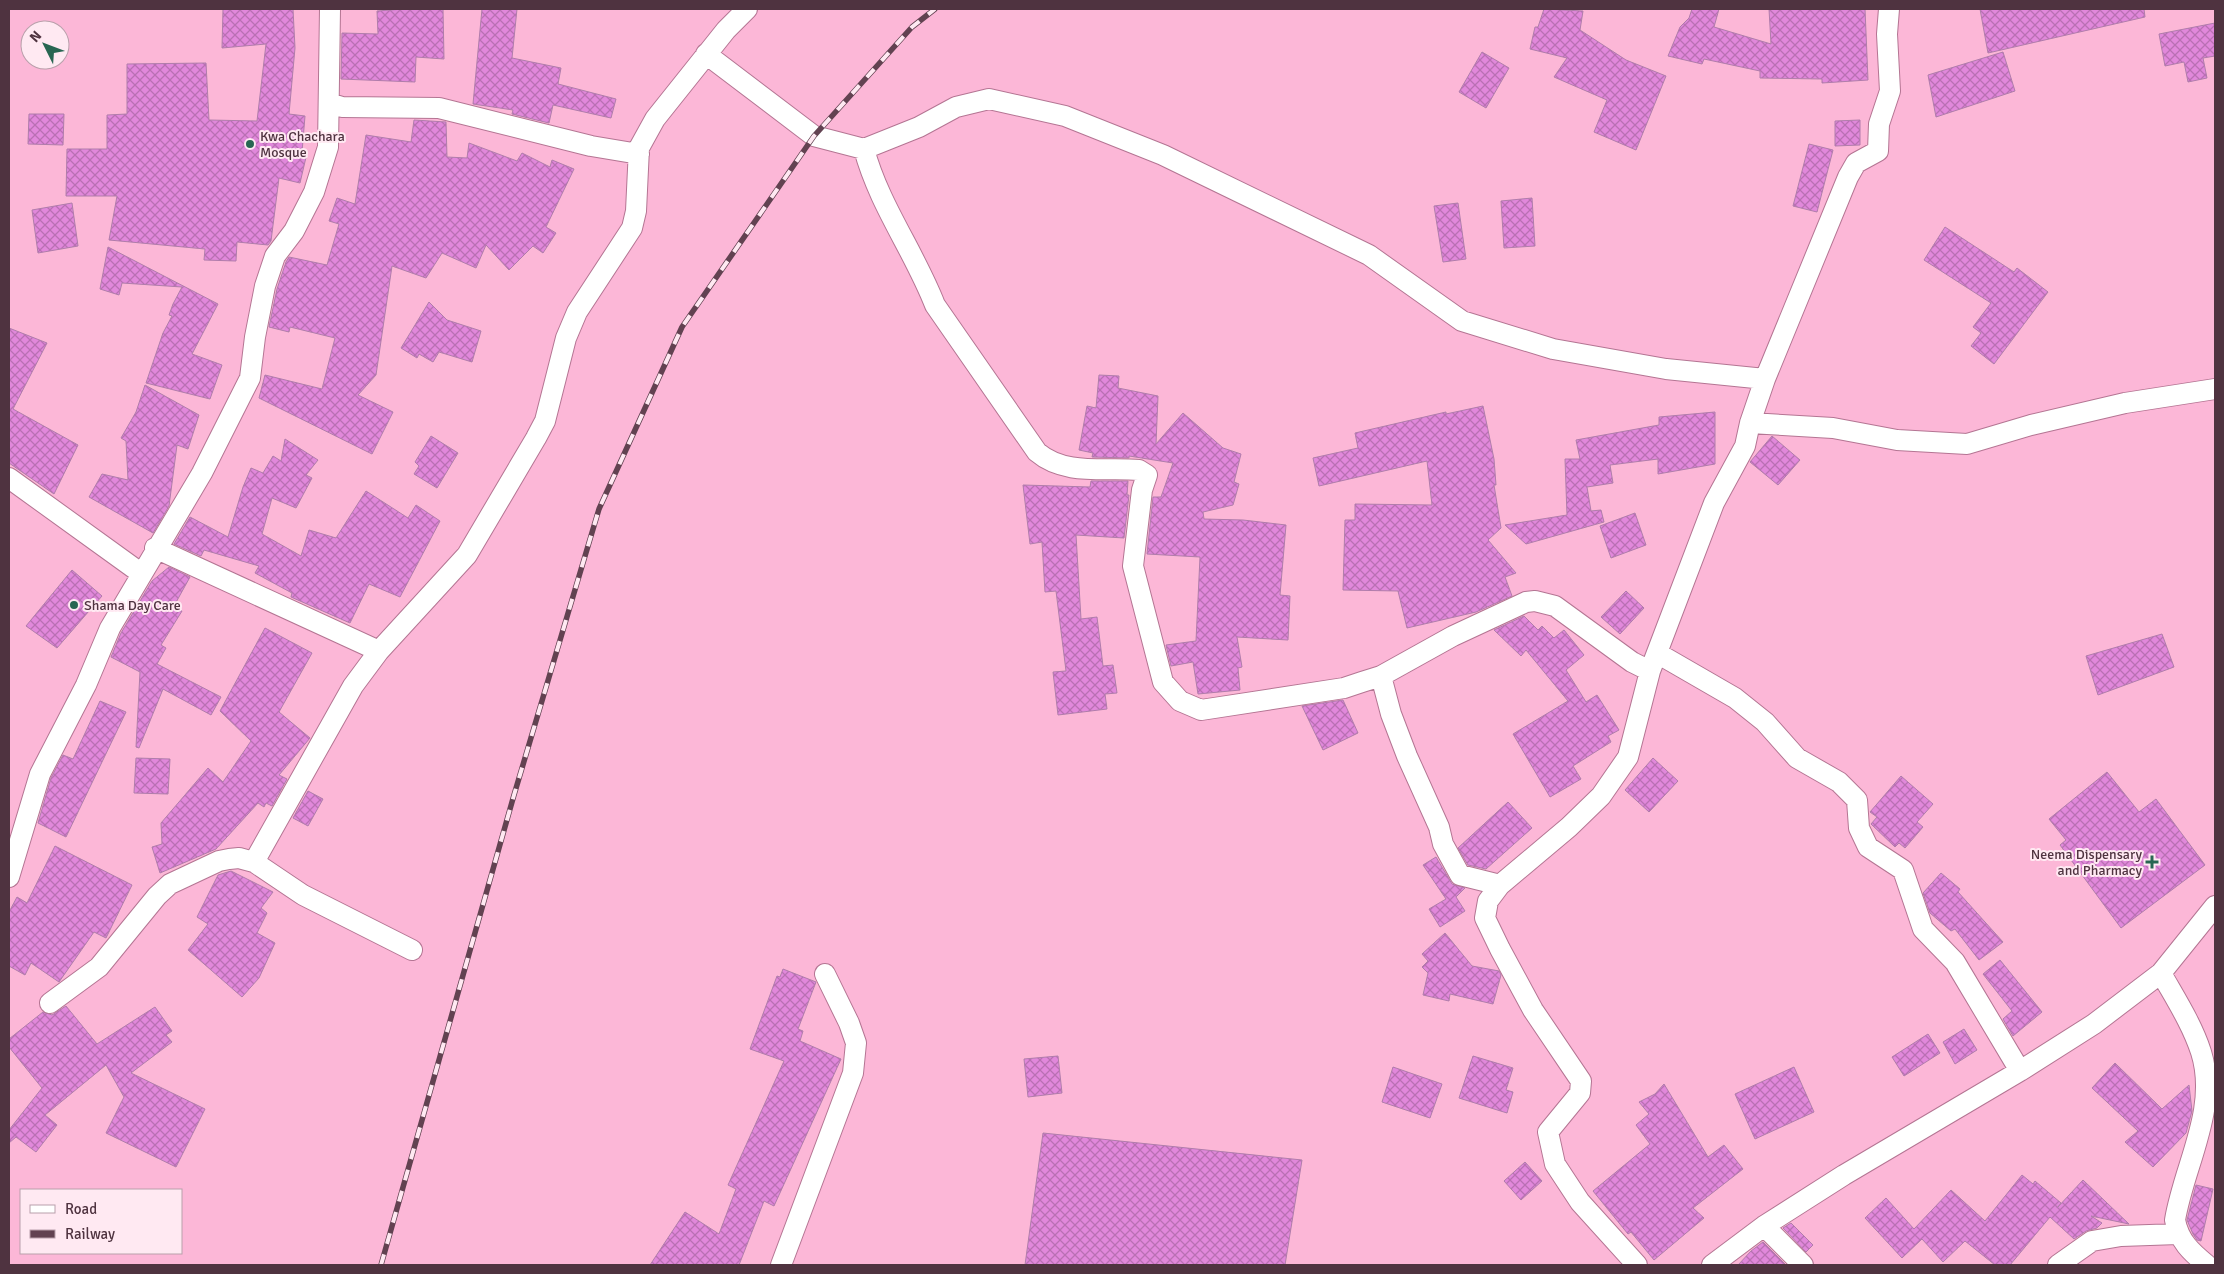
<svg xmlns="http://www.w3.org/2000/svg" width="2224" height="1274" font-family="Signika,sans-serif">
  <defs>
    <pattern id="building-cross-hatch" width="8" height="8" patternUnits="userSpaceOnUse" patternTransform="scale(1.25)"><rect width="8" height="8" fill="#e188db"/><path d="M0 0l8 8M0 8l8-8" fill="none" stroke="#b970b3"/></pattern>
  </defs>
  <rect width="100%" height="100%" fill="#fcb7d7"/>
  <!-- building -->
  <path fill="url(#building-cross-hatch)" stroke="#b07dab" d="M 223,9 L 293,9 L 295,48 L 289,114 L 305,116 L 302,152 L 307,153 L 300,183 L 279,178 L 271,241 L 268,245 L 237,242 L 236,261 L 204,260 L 205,249 L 109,240 L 117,196 L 66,196 L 67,149 L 107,149 L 107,115 L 127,114 L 127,64 L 206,63 L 209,120 L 257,121 L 266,44 L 222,48 Z
    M 404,9 L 443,9 L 444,59 L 416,57 L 415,82 L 341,79 L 342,33 L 378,34 L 377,11 Z
    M 482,9 L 517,9 L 512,58 L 561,68 L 558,84 L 616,99 L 611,118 L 553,105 L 549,123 L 512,114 L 513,110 L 473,104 Z
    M 1544,9 L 1583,11 L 1580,30 L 1626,60 L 1666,76 L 1636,150 L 1594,132 L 1607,100 L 1554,77 L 1567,58 L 1530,49 L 1535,27 L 1538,27 Z
    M 1692,9 L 1719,9 L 1714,27 L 1771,44 L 1769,9 L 1865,9 L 1868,80 L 1822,83 L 1822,79 L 1760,78 L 1760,71 L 1704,59 L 1702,64 L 1668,56 L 1680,27 L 1689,18 Z
    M 1980,9 L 2144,9 L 2145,17 L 1988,53 Z
    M 2215,23 L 2215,56 L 2203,58 L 2207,78 L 2188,82 L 2184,62 L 2165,66 L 2159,34 Z
    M 1482,52 L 1509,68 L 1486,108 L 1459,92 Z
    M 2003,52 L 2015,91 L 1936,117 L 1928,75 Z
    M 29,114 L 64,114 L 63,145 L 28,144 Z
    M 414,120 L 446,122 L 447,157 L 467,158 L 469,143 L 517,161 L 522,153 L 550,167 L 552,160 L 574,169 L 546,227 L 556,233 L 543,253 L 533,246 L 509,270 L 486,245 L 476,268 L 442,253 L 426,278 L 392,266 L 376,375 L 358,395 L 393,412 L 372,454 L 259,398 L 265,375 L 322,389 L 335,338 L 290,327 L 289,332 L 269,327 L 277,289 L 286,262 L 289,257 L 327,265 L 339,224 L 329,221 L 337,198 L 355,204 L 366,135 L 411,142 Z
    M 1860,120 L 1860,145 L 1835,146 L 1835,121 Z
    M 1809,144 L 1833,150 L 1817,212 L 1793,206 Z
    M 1532,198 L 1535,246 L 1504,248 L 1501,201 Z
    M 72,203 L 78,246 L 38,253 L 32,210 Z
    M 1458,203 L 1466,259 L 1443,262 L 1434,206 Z
    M 1945,227 L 2014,272 L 2017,268 L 2048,292 L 1994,364 L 1971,346 L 1981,333 L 1973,327 L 1991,303 L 1924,260 Z
    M 108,247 L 218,304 L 192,354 L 222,365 L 210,399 L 146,383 L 163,333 L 172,316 L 169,315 L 173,304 L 182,287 L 122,283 L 119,295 L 100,289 Z
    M 429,302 L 447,320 L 481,331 L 472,362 L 439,352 L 433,362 L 419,354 L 417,358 L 401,348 Z
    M 9,328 L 47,343 L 13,409 L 78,445 L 54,494 L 9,463 Z
    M 1099,375 L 1119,376 L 1118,388 L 1158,396 L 1156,444 L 1183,413 L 1223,448 L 1241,454 L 1234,482 L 1239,484 L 1233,505 L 1203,512 L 1204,519 L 1243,520 L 1286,525 L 1280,595 L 1290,596 L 1288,640 L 1237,637 L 1242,667 L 1238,668 L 1240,690 L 1198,694 L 1193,662 L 1171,666 L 1166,645 L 1196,641 L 1200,557 L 1147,554 L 1153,497 L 1161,497 L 1173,463 L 1129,456 L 1129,458 L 1092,457 L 1093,453 L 1079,450 L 1087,406 L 1096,408 Z
    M 145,385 L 199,415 L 188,449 L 177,445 L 169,506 L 153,533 L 89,497 L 102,474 L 128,480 L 126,441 L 121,438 L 136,412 Z
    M 1483,406 L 1494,459 L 1496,485 L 1494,485 L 1501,528 L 1488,540 L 1516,573 L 1505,577 L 1512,596 L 1476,612 L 1407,628 L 1398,591 L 1343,590 L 1345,520 L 1355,520 L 1355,504 L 1432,505 L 1427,461 L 1319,486 L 1313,458 L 1358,448 L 1355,433 L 1446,412 L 1446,414 Z
    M 1715,412 L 1715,464 L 1658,474 L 1658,459 L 1610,465 L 1613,483 L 1587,487 L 1591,511 L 1601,510 L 1604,522 L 1526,544 L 1505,525 L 1567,515 L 1565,459 L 1580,459 L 1576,440 L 1659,425 L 1659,417 Z
    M 431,436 L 458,453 L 437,488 L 414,474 L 419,466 L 415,462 Z
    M 1772,436 L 1800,460 L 1778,485 L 1750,462 Z
    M 285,439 L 318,460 L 306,475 L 312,478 L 296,508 L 272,498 L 262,534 L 301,556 L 309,530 L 336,538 L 366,491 L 408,518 L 416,505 L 440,521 L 400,597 L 369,584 L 350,623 L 291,597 L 292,593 L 255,573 L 259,566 L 204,550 L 201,556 L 174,544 L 190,517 L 228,537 L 243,487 L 251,468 L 263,473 L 273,456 L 281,461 Z
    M 1091,481 L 1128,481 L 1127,495 L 1129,495 L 1124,538 L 1076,535 L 1081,619 L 1097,617 L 1103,666 L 1113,665 L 1117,693 L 1105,694 L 1107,709 L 1058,715 L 1053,672 L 1066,671 L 1056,591 L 1045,592 L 1042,542 L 1030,544 L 1023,485 L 1090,487 Z
    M 1635,513 L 1646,545 L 1611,558 L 1600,526 Z
    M 169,567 L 190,577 L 174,606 L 182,611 L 161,645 L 166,648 L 157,664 L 221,697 L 211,715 L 163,689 L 139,748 L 136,747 L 140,672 L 111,657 L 121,633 L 152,581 Z
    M 72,570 L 102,596 L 57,648 L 26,626 Z
    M 1626,591 L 1644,608 L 1620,634 L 1601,617 Z
    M 1524,616 L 1538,630 L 1542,626 L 1554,638 L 1564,630 L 1584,655 L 1566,670 L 1586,702 L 1597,695 L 1619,730 L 1608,736 L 1611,742 L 1573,766 L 1581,779 L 1550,797 L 1513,734 L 1568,701 L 1526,650 L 1521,656 L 1494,630 Z
    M 265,628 L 312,653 L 279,712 L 310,738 L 279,775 L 287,779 L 272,806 L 266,803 L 264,807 L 258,803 L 216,849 L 160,873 L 152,847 L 162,844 L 161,823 L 208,768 L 223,782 L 251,741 L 220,711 Z
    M 2162,634 L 2174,667 L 2098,695 L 2086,656 Z
    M 1343,700 L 1358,733 L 1323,750 L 1302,706 Z
    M 100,701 L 126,712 L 66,837 L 38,823 L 51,778 L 63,755 L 73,759 Z
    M 136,758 L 170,759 L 168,794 L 134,793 Z
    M 1653,758 L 1678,781 L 1649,812 L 1625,790 Z
    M 2107,772 L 2139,812 L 2156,799 L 2205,865 L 2121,928 L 2060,845 L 2066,840 L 2049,819 Z
    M 1901,776 L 1933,804 L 1917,822 L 1923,827 L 1905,848 L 1899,843 L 1895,847 L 1871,824 L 1877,817 L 1870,812 Z
    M 308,791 L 323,799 L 308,826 L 293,818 Z
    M 1508,802 L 1532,828 L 1486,869 L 1468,865 L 1458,848 Z
    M 55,846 L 132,885 L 106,938 L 94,932 L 59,982 L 31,963 L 25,975 L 9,966 L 9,912 L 17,897 L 27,903 Z
    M 1436,857 L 1452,884 L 1465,888 L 1456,897 L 1465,911 L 1440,927 L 1429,909 L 1446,899 L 1423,865 Z
    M 231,871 L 273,892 L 261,908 L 267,913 L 257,933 L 275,943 L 259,978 L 242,997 L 188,950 L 208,924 L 197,917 L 218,875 Z
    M 1941,873 L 1960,889 L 1958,892 L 2003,942 L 1979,960 L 1955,929 L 1951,931 L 1930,913 L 1923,893 Z
    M 1445,933 L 1472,966 L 1499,971 L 1501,975 L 1493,1004 L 1450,994 L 1449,1001 L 1423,995 L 1428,973 L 1422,967 L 1428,961 L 1422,954 Z
    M 2000,960 L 2042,1012 L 2013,1036 L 2003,1019 L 2012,1011 L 1983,974 Z
    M 783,969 L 816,982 L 798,1029 L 803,1031 L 800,1041 L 841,1059 L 774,1206 L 764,1201 L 739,1265 L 650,1265 L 685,1212 L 719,1234 L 736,1189 L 728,1185 L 784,1061 L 750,1049 L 777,976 L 780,977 Z
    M 66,1006 L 97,1044 L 155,1007 L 172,1031 L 166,1035 L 172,1042 L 131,1073 L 205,1109 L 176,1167 L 106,1133 L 124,1097 L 106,1065 L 45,1115 L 57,1125 L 36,1152 L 16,1137 L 9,1143 L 9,1130 L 42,1088 L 9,1047 L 9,1039 L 43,1012 L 52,1015 Z
    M 1964,1029 L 1977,1050 L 1955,1064 L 1943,1042 Z
    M 1928,1034 L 1940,1053 L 1904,1076 L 1892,1057 Z
    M 1058,1056 L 1062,1093 L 1028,1097 L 1024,1059 Z
    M 1473,1056 L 1513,1068 L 1506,1090 L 1513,1092 L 1507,1113 L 1459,1098 Z
    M 2115,1063 L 2162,1109 L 2189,1085 L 2192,1111 L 2186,1133 L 2153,1167 L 2125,1142 L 2138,1131 L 2092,1088 Z
    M 1393,1067 L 1442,1084 L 1430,1118 L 1382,1102 Z
    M 1794,1067 L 1814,1112 L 1755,1139 L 1735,1094 Z
    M 1664,1084 L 1708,1157 L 1724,1145 L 1743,1169 L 1693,1208 L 1704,1218 L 1654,1260 L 1631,1232 L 1628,1234 L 1593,1191 L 1650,1144 L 1636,1125 L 1649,1114 L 1639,1102 L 1655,1094 Z
    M 1043,1133 L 1302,1160 L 1285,1265 L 1025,1265 Z
    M 1525,1162 L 1542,1181 L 1521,1200 L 1504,1181 Z
    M 2022,1175 L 2033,1184 L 2035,1181 L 2061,1203 L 2057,1208 L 2083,1180 L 2129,1224 L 2091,1216 L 2102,1223 L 2097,1228 L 2086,1231 L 2074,1239 L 2050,1217 L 2010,1265 L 1995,1265 L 1965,1241 L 1943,1262 L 1922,1239 L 1902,1258 L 1865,1218 L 1886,1198 L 1914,1229 L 1951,1190 L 1985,1221 Z
    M 2196,1185 L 2213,1189 L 2201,1241 L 2197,1240 L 2193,1234 L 2187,1220 Z
    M 1791,1223 L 1813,1245 L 1806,1252 L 1783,1228 Z
    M 1763,1242 L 1786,1265 L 1738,1265 L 1751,1251 Z"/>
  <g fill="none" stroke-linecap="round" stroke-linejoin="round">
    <!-- minor casing -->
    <g stroke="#b47593" stroke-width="22">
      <path id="minor" d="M 706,54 L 814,136 L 864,149 L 919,127 L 956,107 L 989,99 L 1065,116 L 1163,155 L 1369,255 L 1462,321 L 1553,349 L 1666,369 L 1765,379
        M 329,103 L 342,107 L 439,108 L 591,146 L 639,154
        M 864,149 C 879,205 914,251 935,305 L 1037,452 C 1065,476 1105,467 1139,470 L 1147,475 L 1142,490 L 1133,566 L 1163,682 L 1180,701 L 1201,710 L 1344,688 L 1362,682 L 1381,676 L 1453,636 L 1526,602 L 1535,601 L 1555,606 L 1632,662 L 1650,671
        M 1750,423 L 1833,428 L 1897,440 L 1967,444 L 2031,425 L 2125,403 L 2215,389
        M 9,478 L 142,574
        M 155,548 L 379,651
        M 1657,653 L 1735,698 L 1765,722 L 1797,758 L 1839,782 L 1857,800 L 1859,828 L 1868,847 L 1903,870 L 1923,929 L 1955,962 L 2020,1071
        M 1381,676 L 1391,714 L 1407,756 L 1439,827 L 1443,844 L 1460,875 L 1500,885
        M 254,862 L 353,686 L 379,651 L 467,555 L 536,438 L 545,421 L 566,338 L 577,312 L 632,228 L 636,211 L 639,148 L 655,119 L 726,30 L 747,9
        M 9,877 L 40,774 L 86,685 L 110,628 L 202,473 L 250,378 L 255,337 L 265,286 L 275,256 L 294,231 L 314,192 L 328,147 L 330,9
        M 2161,973 C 2175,998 2192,1024 2201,1052 C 2219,1109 2184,1165 2175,1220 C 2179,1241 2191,1252 2207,1265
        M 50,1003 L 99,967 L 157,896 L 170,884 L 219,861 L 229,859 L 239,858 L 254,862 L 303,895 L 412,950
        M 1764,1226 L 1803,1265
        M 781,1265 L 853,1073 L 856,1043 L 849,1023 L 825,974
        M 1637,1265 L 1580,1202 L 1555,1164 L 1548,1132 L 1580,1093 L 1581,1081 L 1533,1010 L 1500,949 L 1485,918 L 1488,901 L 1500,885 L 1569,827 L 1601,796 L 1628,757 L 1650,671 L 1714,503 L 1745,446 L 1750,423 L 1765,379 L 1848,177 L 1856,163 L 1878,151 L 1879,124 L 1890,91 L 1887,34 L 1889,9
        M 1712,1265 L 1764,1226 L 1844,1175 L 2020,1071 L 2094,1024 L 2161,973 L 2215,906
        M 2058,1265 L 2092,1241 L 2121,1236 L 2178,1234"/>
    </g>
    <!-- minor -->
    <use href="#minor" stroke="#fff" stroke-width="20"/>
    <!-- rail casing -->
    <g stroke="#624251" stroke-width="5.5">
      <path id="rail" d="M 381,1265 L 514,795 L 599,509 L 682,327 L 814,136 L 912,27 L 935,9"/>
    </g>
    <!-- rail -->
    <use href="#rail" stroke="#ffe9f2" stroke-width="4" stroke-dasharray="11" stroke-linecap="butt"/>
  </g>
  <!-- markers -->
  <g fill="#286652" stroke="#ffe9f2" stroke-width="2">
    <circle cx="250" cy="144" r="5"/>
    <circle cx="74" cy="605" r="5"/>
    <path d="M2149.5 854.5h5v5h5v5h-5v5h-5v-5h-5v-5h5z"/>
  </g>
  <g text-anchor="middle" stroke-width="4" stroke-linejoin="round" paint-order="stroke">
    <!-- poi labels -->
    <g font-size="14" fill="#4f3340" stroke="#ffe9f2" text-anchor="start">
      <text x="260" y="141">Kwa Chachara<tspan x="260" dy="16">Mosque</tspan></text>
      <text x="84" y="610">Shama Day Care</text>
      <text x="2142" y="859" text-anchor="end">Neema Dispensary<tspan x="2142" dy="16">and Pharmacy</tspan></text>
    </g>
  </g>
  <!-- border -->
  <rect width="2224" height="1274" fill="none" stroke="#4f3340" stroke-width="20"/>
  <!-- legend -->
  <rect x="20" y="1189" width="162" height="65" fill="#ffe9f2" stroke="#b9a0ab"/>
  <rect x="30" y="1205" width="25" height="8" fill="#ffffff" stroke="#b9a0ab"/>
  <text x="65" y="1214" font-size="15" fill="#4f3340">Road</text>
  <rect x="30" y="1230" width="25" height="8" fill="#624251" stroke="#b9a0ab"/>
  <text x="65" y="1239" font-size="15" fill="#4f3340">Railway</text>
  <!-- north arrow -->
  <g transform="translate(45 45) rotate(312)"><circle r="24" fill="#ffe9f2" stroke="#b9a0ab"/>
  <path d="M0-4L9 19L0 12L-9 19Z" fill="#286652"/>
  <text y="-8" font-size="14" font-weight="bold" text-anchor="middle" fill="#4f3340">N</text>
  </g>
</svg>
